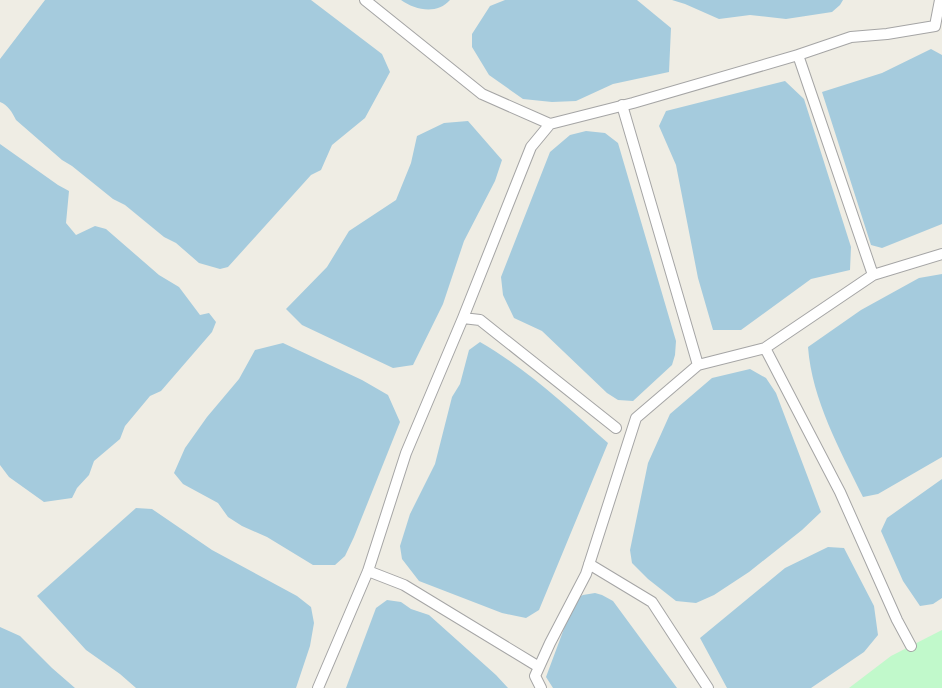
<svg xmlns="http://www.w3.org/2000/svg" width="942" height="688" font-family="'Varela Round',sans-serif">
  <rect width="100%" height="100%" fill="#efede4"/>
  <!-- park -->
  <path fill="#c1f9cb" d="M 942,630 L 942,688 L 849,688 L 891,656 Z"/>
  <!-- water -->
  <path fill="#a5cbdd" d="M 45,0 L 311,0 L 382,54 L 390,72 L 365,118 L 332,145 L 321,170 L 311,175 L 228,267 L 220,269 L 199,263 L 176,243 L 164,237 L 125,205 L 113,199 L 72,166 L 62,160 L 16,120 C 12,112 8,105 0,102 L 0,59 Z
    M 401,0 L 450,0 C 437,15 415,10 401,0 Z
    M 505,0 L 637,0 L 671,28 L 669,72 L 613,84 L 576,101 L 552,102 L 523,99 L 489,75 L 472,47 L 472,34 L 490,6 Z
    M 672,0 L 843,0 L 840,5 L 832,12 L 786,19 L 750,15 L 719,19 L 685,4 Z
    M 931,49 L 942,55 L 942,224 L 882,248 L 871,245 L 822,92 L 882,73 Z
    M 785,81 L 804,99 L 851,247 L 850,270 L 811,279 L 741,330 L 713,330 L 698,278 L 676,165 L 659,126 L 666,111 Z
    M 468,121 L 502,160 L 495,181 L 464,241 L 443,304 L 413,365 L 393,368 L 302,325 L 286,309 L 327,267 L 349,231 L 396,200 L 411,163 L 417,136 L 444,123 Z
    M 586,131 L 605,133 L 618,143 L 676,341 L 675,355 L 672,365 L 633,401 L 618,400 L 607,393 L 542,331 L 514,318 L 503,295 L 501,277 L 550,152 L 570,135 Z
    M 0,144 L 58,185 L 69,191 L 66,223 L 76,235 L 95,226 L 106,229 L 159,275 L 179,287 L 200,315 L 209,313 L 216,322 L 212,332 L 161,391 L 150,396 L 125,426 L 120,439 L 94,461 L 89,475 L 77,488 L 72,498 L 44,502 L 9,477 L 0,465 Z
    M 942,274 L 942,457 L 878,494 L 863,497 C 840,450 812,400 808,347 L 861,310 L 919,278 Z
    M 480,342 C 527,369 567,407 608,443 L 539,610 L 526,618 L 502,613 L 419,581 L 402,559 L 400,546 L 410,514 L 435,464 L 452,397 L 460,384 L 469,350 Z
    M 283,343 L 362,380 L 388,395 L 400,422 L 354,537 L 345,556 L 335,565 L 313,565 L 267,537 L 242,526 L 228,517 L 218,503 L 183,484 L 174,473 L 185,448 L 207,417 L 239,379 L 255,350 Z
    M 750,369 L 766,378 L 776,393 L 821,512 L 802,530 L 749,572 L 714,595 L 696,603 L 676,601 L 648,579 L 632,563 L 630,550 L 648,463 L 670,414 L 712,378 Z
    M 942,479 L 942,598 L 933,604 L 920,606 L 903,581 L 881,531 L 887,518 Z
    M 136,508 L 152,509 L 212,550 L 297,596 L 311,607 L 314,623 L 310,646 L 296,688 L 136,688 L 120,674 L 86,650 L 37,596 Z
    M 828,547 L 844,548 L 874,606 L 878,635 L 864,652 L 811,688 L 727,688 L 700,638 L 785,568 Z
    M 595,593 L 602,595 L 613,601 L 677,688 L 553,688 L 546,677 L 575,599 L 583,595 Z
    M 387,600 L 401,602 L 411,609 L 429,615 L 496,675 L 508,688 L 346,688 L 376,608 Z
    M 0,627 L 20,636 L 52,668 L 75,688 L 0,688 Z"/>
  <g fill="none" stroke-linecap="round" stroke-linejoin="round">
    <!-- lane casing -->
    <g stroke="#a5a5a5" stroke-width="12">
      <path id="lane" d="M 365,0 L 482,94 L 550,124
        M 798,55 L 873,275
        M 622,105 L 698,365
        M 463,318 L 480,320 L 616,428
        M 765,348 L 840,492 L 897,620 L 911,646
        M 589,564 L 652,602 L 708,688
        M 368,571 L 404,585 L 539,667
        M 318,688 L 368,571 L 406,453 L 463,318 L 531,147 L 550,124 L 633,103 L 798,55 L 851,37 L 887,34 L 935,26 L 940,0
        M 541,688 L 535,676 L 550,643 L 586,574 L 636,418 L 698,365 L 765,348 L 873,275 L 942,254"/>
    </g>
    <!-- lane -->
    <use href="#lane" stroke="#fff" stroke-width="10"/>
  </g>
</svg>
